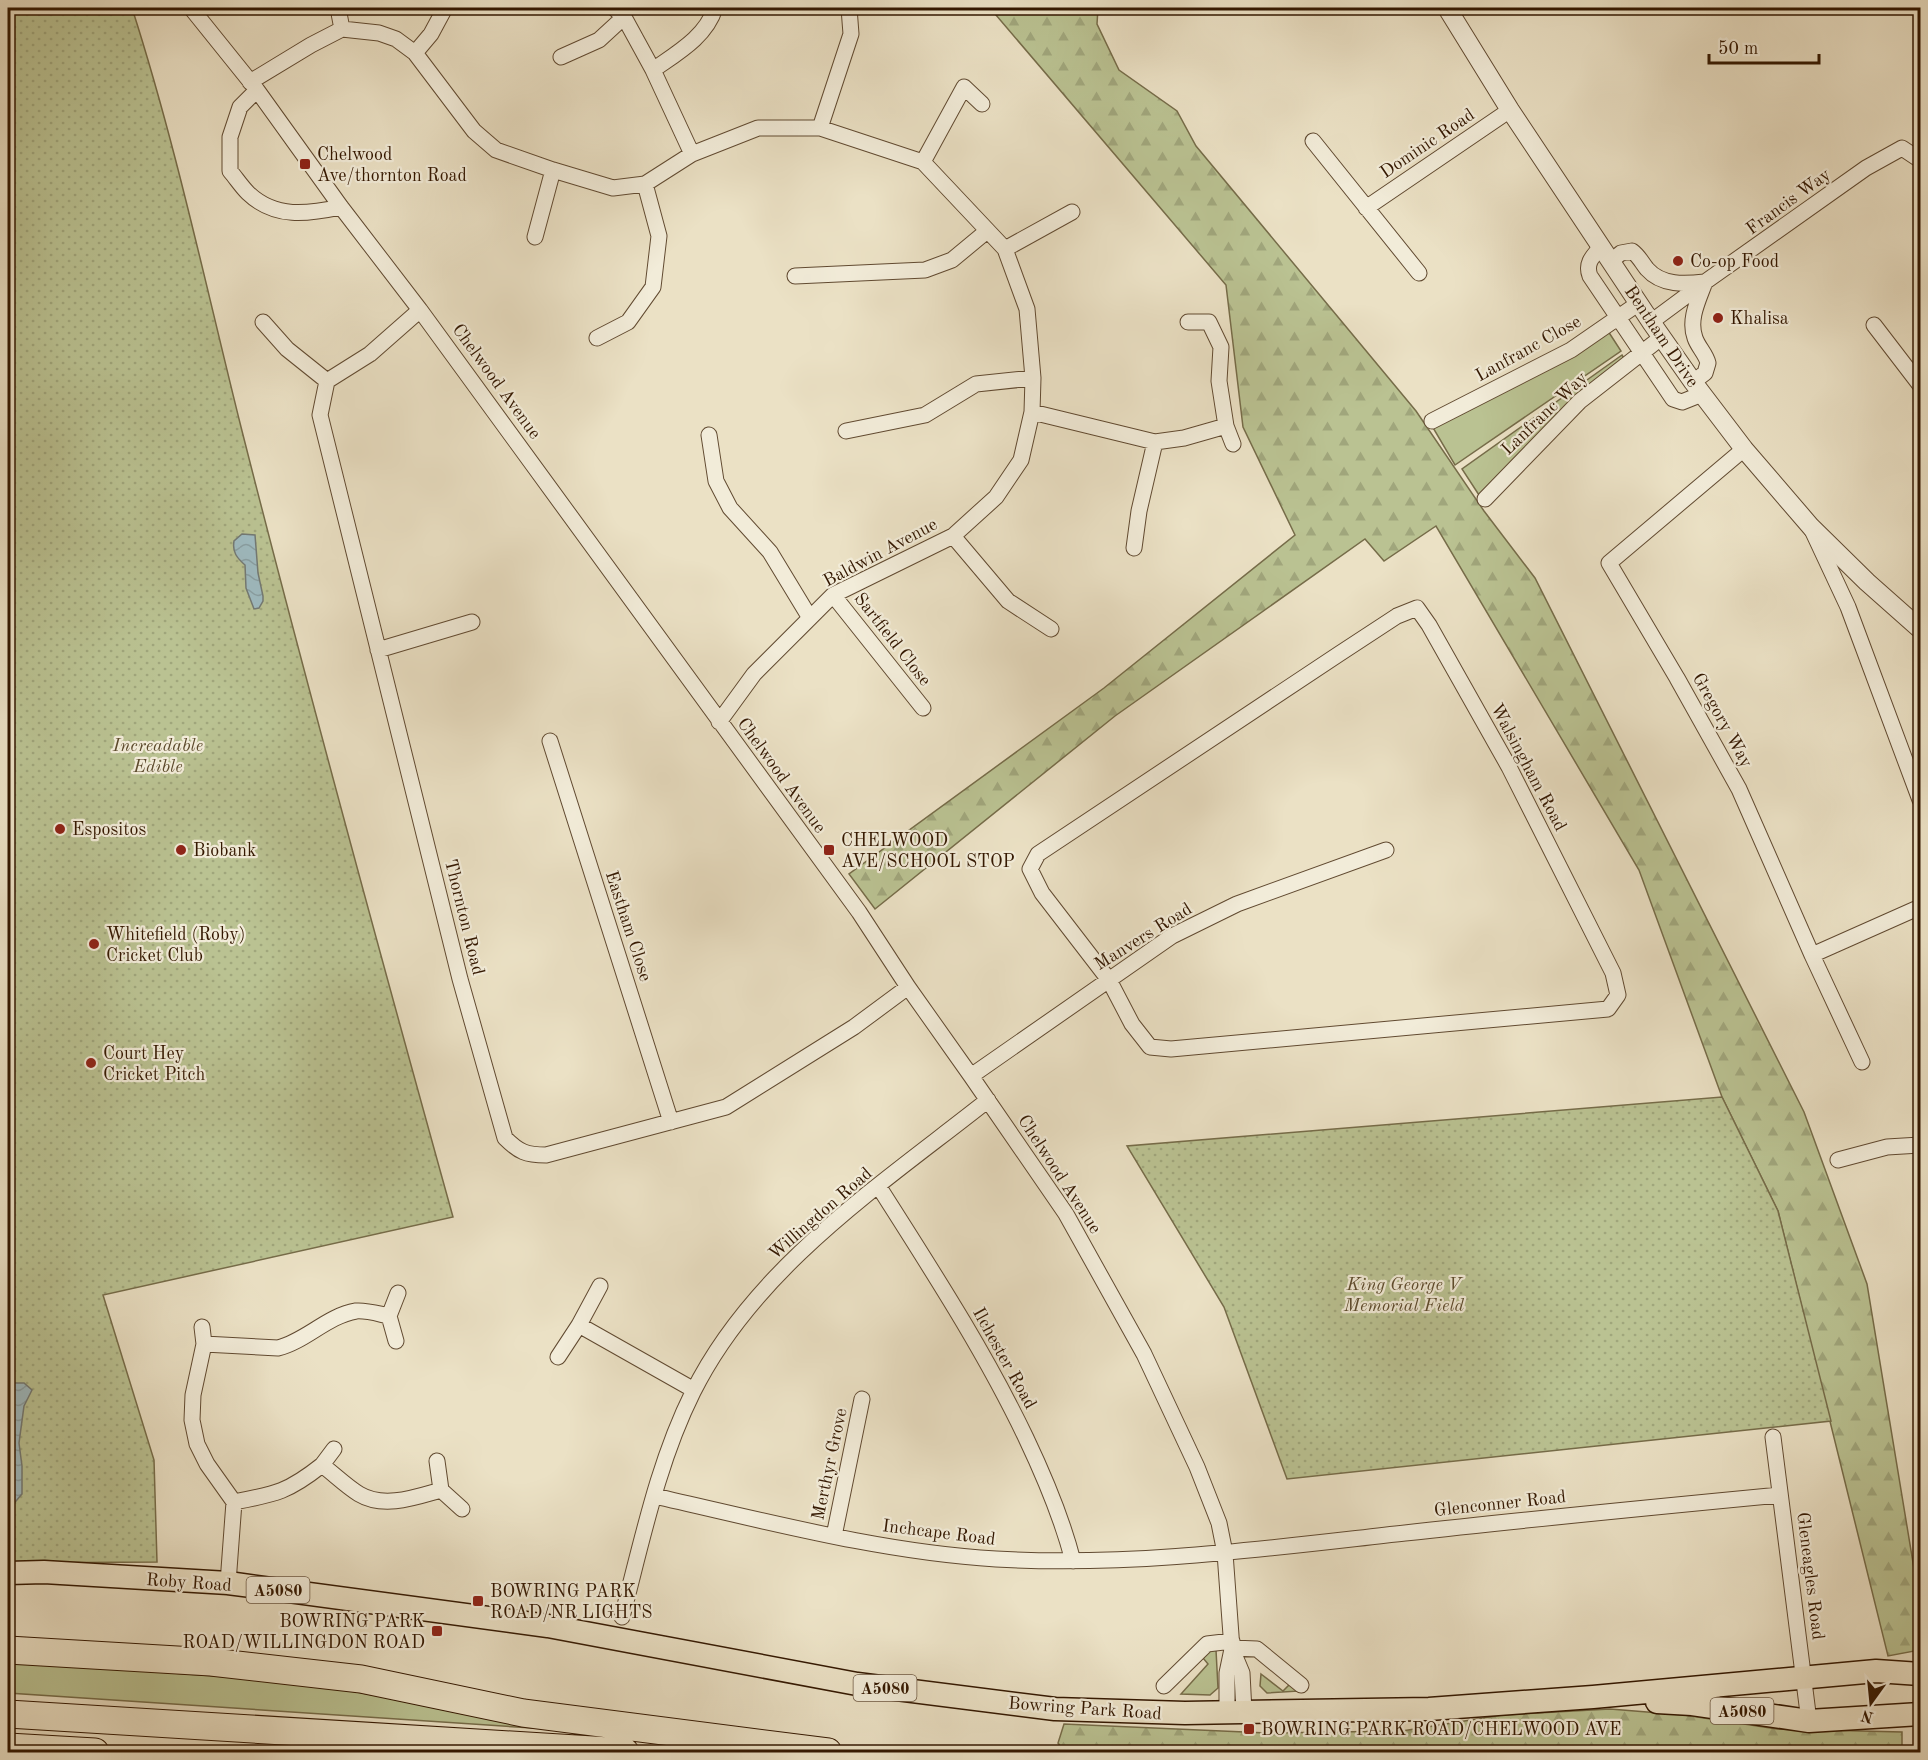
<svg xmlns="http://www.w3.org/2000/svg" width="1928" height="1760" font-family="'Old Standard TT',serif">
  <defs>
    <pattern id="forest-firs" width="22" height="20" patternUnits="userSpaceOnUse" patternTransform="scale(1.5)"><rect width="22" height="20" fill="#bac292"/><path d="M5 1l3.5 6h-7zM16 11l3.5 6h-7z" fill="#a0a67c"/></pattern>
    <pattern id="park-dots" width="8" height="8" patternUnits="userSpaceOnUse" patternTransform="scale(1.5)"><rect width="8" height="8" fill="#bac292"/><path d="M2 2h.1M6 6h.1" fill="none" stroke="#a0a67c" stroke-width="1.8" stroke-linecap="round"/></pattern>
    <pattern id="water-waves" width="16" height="10" patternUnits="userSpaceOnUse" patternTransform="scale(1.5)"><rect width="16" height="10" fill="#9ebac0"/><path d="M0 5q4-4 8 0t8 0" fill="none" stroke="#899fa3"/></pattern>
  </defs>
  <rect width="100%" height="100%" fill="#ebe1c5"/>
  <filter id="stains"><feTurbulence type="fractalNoise" baseFrequency=".00333" numOctaves="4"/><feColorMatrix values="0 0 0 0 .2 0 0 0 0 .09 0 0 0 0 .02 0 0 0 .5 -.17"/></filter>
  <radialGradient id="worn" r=".72"><stop offset=".6" stop-color="#630" stop-opacity="0"/><stop offset="1" stop-color="#630" stop-opacity=".3"/></radialGradient>
  <!-- grass -->
  <path fill="#bac292" stroke="#766c49" stroke-width="1.5" d="M 1608,331 L 1621,351 L 1455,465 L 1432,426 Z
    M 1622,355 L 1625,360 L 1541,434 L 1479,495 L 1462,469 Z
    M 1207,1650 L 1216,1650 L 1218,1688 L 1210,1695 L 1181,1694 L 1208,1664 L 1203,1658 Z
    M 8,1661 L 255,1679 L 351,1691 L 536,1725 L 532,1728 L 8,1693 Z
    M 1261,1674 L 1283,1691 L 1290,1684 L 1300,1691 L 1267,1693 L 1260,1686 Z"/>
  <!-- forest -->
  <path fill="url(#forest-firs)" stroke="#766c49" stroke-width="1.5" d="M 990,8 L 1098,8 L 1097,24 L 1119,70 L 1177,111 L 1196,146 L 1416,411 L 1484,511 L 1535,578 L 1804,1112 L 1867,1284 L 1920,1605 L 1920,1650 L 1888,1656 L 1778,1211 L 1722,1097 L 1639,870 L 1436,526 L 1384,561 L 1365,539 L 1115,716 L 875,909 L 849,874 L 1104,688 L 1295,535 L 1243,427 L 1226,285 Z
    M 1610,1709 L 1684,1715 L 1777,1729 L 1902,1732 L 1902,1752 L 1065,1752 L 1058,1743 L 1064,1724 L 1267,1733 L 1402,1731 L 1502,1715 Z"/>
  <!-- park -->
  <path fill="url(#park-dots)" stroke="#766c49" stroke-width="1.5" d="M 8,8 L 132,8 C 176,145 206,287 241,427 C 308,691 380,954 453,1217 L 103,1295 L 154,1460 L 157,1562 L 8,1563 Z
    M 1722,1097 L 1778,1211 L 1831,1421 L 1287,1479 L 1224,1307 L 1127,1146 Z"/>
  <!-- water -->
  <path fill="url(#water-waves)" stroke="#737973" stroke-width="1.5" d="M 242,534 L 255,535 L 258,573 L 263,596 L 263,601 L 259,608 L 254,609 L 246,588 L 245,565 C 237,558 232,552 234,541 Z
    M 9,1383 L 24,1383 L 32,1390 L 24,1406 L 19,1443 L 22,1466 L 22,1494 L 11,1507 L 8,1501 L 11,1410 L 8,1401 Z"/>
  <g fill="none" stroke-linecap="round" stroke-linejoin="round">
    <!-- minor casing -->
    <g stroke="#614a31" stroke-width="17">
      <path id="minor" d="M 191,8 L 257,90 L 341,207 L 420,310 L 859,912 L 908,987 L 971,1076 L 1066,1214 L 1144,1354 L 1197,1467 L 1219,1523 L 1225,1553 L 1232,1649 L 1227,1673 L 1227,1713
        M 338,8 L 342,29
        M 614,8 L 624,17 L 653,70 L 692,154
        M 415,53 L 431,34 L 445,8
        M 561,57 L 599,40 L 624,17
        M 653,70 C 677,53 706,37 715,8
        M 250,82 L 311,45 L 342,29 L 379,33 L 396,39 L 415,53 L 474,131 L 496,150 L 553,170 L 613,188 L 645,184 L 692,154 L 758,128 L 820,128 L 923,162 L 1005,249 L 1027,309 L 1033,378 L 1032,412 L 1021,460 L 996,497 L 953,536 L 833,595 L 754,674 L 719,722
        M 257,90 L 240,107 L 230,137 L 230,171 C 236,178 241,186 248,193 C 275,219 308,214 341,207
        M 820,128 L 851,34 L 849,8
        M 1313,141 L 1419,273
        M 923,162 L 964,87 L 982,104
        M 1366,208 L 1510,110
        M 535,237 L 553,170
        M 1601,247 C 1593,256 1585,263 1590,276 L 1673,399 L 1682,402 L 1702,394
        M 1005,249 L 1072,212
        M 1611,261 L 1621,253 L 1632,251 C 1639,256 1642,263 1647,269 C 1662,286 1685,284 1705,282 C 1699,299 1688,319 1695,338 C 1698,347 1706,354 1708,363 L 1705,373 L 1693,382
        M 795,276 L 925,270 L 952,260 L 987,231
        M 420,310 L 370,354 L 327,381 L 320,415 L 460,979 L 505,1138 C 519,1152 526,1155 546,1155 L 726,1107 L 854,1027 L 908,987
        M 263,322 L 287,349 L 327,381
        M 1651,322 L 1705,282 L 1866,168 L 1902,148 L 1920,160
        M 1874,325 L 1920,385
        M 597,338 L 628,322 L 653,287 L 659,236 L 645,184
        M 1032,412 L 1155,442 L 1184,438 L 1226,426 L 1219,381 L 1221,347 L 1209,322 L 1188,322
        M 1432,421 L 1571,350 L 1639,303
        M 1226,426 L 1233,444
        M 846,431 L 925,415 L 976,384 L 1033,378
        M 709,435 L 716,481 L 730,508 L 770,552 L 810,618
        M 1744,449 L 1609,563 L 1677,678 L 1739,789 L 1812,955 L 1920,907
        M 1485,499 L 1580,401 L 1662,337
        M 1812,530 L 1848,607 L 1920,800
        M 953,536 L 1008,601 L 1051,629
        M 1134,548 L 1139,511 L 1155,442
        M 833,595 L 923,708
        M 1417,608 L 1429,625 L 1509,767 L 1613,973 L 1618,995 L 1608,1009 L 1171,1049 L 1150,1047 L 1132,1024 L 1109,980 L 1042,893 L 1030,869 L 1038,854 L 1339,654 L 1397,616 Z
        M 378,650 L 472,622
        M 550,741 L 671,1122
        M 1812,955 L 1862,1062
        M 971,1076 L 1172,936 L 1237,904 L 1386,850
        M 1838,1160 L 1887,1147 L 1920,1145
        M 879,1187 C 931,1269 984,1350 1026,1438 C 1045,1478 1062,1518 1073,1561
        M 389,1316 L 396,1341
        M 389,1316 L 398,1293
        M 579,1325 L 694,1390
        M 202,1327 L 204,1344
        M 558,1357 L 579,1325 L 600,1286
        M 1773,1437 L 1809,1721
        M 437,1461 L 441,1490
        M 322,1465 L 334,1449
        M 441,1490 L 462,1509
        M 654,1496 C 766,1521 880,1552 996,1559 C 1132,1567 1270,1548 1405,1533 C 1530,1519 1655,1507 1780,1495
        M 234,1502 C 276,1494 288,1492 322,1465 C 334,1474 346,1486 359,1494 C 384,1509 416,1497 441,1490
        M 834,1536 L 862,1399
        M 228,1583 L 234,1502 L 207,1464 L 197,1444 L 192,1420 L 193,1395 L 204,1344 L 278,1348 C 306,1341 327,1316 356,1311 C 366,1310 379,1314 389,1316
        M 622,1617 C 642,1541 658,1462 693,1392 C 755,1267 882,1184 988,1100
        M 1232,1648 L 1257,1649 L 1301,1685
        M 1232,1649 L 1242,1673 L 1244,1712
        M 1164,1686 L 1207,1644 L 1232,1641"/>
    </g>
    <!-- tertiary casing -->
    <g stroke="#614a31" stroke-width="20">
      <path id="tertiary" d="M 1447,8 L 1510,110 L 1651,322 L 1693,382 L 1744,449 L 1811,527 L 1867,582 L 1920,629"/>
    </g>
    <!-- primary casing -->
    <g stroke="#331700" stroke-width="25">
      <path id="primary" d="M 8,1573 L 44,1572 L 228,1583 L 548,1626 L 857,1684 L 1055,1709 L 1185,1713 L 1429,1709 L 1593,1697 L 1876,1671 L 1920,1674
        M 1657,1702 L 1692,1704 L 1809,1721 L 1920,1714"/>
    </g>
    <!-- motorway casing -->
    <g stroke="#331700" stroke-width="29">
      <path id="motorway" d="M 8,1650 L 211,1662 L 361,1679 L 523,1713 L 828,1752
        M 8,1714 L 625,1752
        M 8,1747 L 95,1752"/>
    </g>
    <!-- minor -->
    <use href="#minor" stroke="#f2ecd9" stroke-width="15"/>
    <!-- tertiary -->
    <use href="#tertiary" stroke="#f2ecd9" stroke-width="18"/>
    <!-- primary -->
    <use href="#primary" stroke="#ebe1c5" stroke-width="22"/>
    <!-- motorway -->
    <use href="#motorway" stroke="#ebe1c5" stroke-width="27"/>
  </g>
  <!-- markers -->
  <g fill="#8f2418" stroke="#f2ecd9" stroke-width="2">
    <rect x="299" y="158" width="12" height="12" rx="3"/>
    <circle cx="1678" cy="261" r="6"/>
    <circle cx="1718" cy="318" r="6"/>
    <circle cx="60" cy="829" r="6"/>
    <circle cx="181" cy="850" r="6"/>
    <rect x="823" y="844" width="12" height="12" rx="3"/>
    <circle cx="94" cy="944" r="6"/>
    <circle cx="91" cy="1063" r="6"/>
    <rect x="472" y="1595" width="12" height="12" rx="3"/>
    <rect x="431" y="1625" width="12" height="12" rx="3"/>
    <rect x="1243" y="1723" width="12" height="12" rx="3"/>
  </g>
  <g text-anchor="middle" stroke-width="4.5" stroke-linejoin="round" paint-order="stroke">
    <!-- shield labels -->
    <g fill="#f2ecd9" stroke="#6c5741" stroke-width="1.5">
      <rect x="246.5" y="1577" width="63" height="26" rx="4.5"/>
      <rect x="853.5" y="1675" width="63" height="26" rx="4.5"/>
      <rect x="1710.5" y="1698" width="63" height="26" rx="4.5"/>
    </g>
    <g font-size="16" font-weight="bold" fill="#331700">
      <text x="278" y="1596">A5080</text>
      <text x="885" y="1694">A5080</text>
      <text x="1742" y="1717">A5080</text>
    </g>
    <!-- street labels -->
    <g font-size="18" fill="#331700" stroke="#f2ecd9">
      <text transform="translate(1427 143) rotate(-34)" y="6">Dominic Road</text>
      <text transform="translate(1788 201) rotate(-36)" y="6">Francis Way</text>
      <text transform="translate(1662 336) rotate(56)" y="6">Bentham Drive</text>
      <text transform="translate(1528 348) rotate(-29)" y="6">Lanfranc Close</text>
      <text transform="translate(497 381) rotate(54)" y="6">Chelwood Avenue</text>
      <text transform="translate(1544 413) rotate(-44)" y="6">Lanfranc Way</text>
      <text transform="translate(880 552) rotate(-28)" y="6">Baldwin Avenue</text>
      <text transform="translate(893 639) rotate(52)" y="6">Sartfield Close</text>
      <text transform="translate(1723 720) rotate(61)" y="6">Gregory Way</text>
      <text transform="translate(1529 767) rotate(62)" y="6">Walsingham Road</text>
      <text transform="translate(782 775) rotate(54)" y="6">Chelwood Avenue</text>
      <text transform="translate(465 917) rotate(76)" y="6">Thornton Road</text>
      <text transform="translate(629 926) rotate(72)" y="6">Eastham Close</text>
      <text transform="translate(1143 936) rotate(-32)" y="6">Manvers Road</text>
      <text transform="translate(1060 1174) rotate(57)" y="6">Chelwood Avenue</text>
      <text transform="translate(820 1213) rotate(-41)" y="6">Willingdon Road</text>
      <text transform="translate(1005 1358) rotate(61)" y="6">Ilchester Road</text>
      <text transform="translate(829 1464) rotate(-78)" y="6">Merthyr Grove</text>
      <text transform="translate(1500 1503) rotate(-6)" y="6">Glenconner Road</text>
      <text transform="translate(939 1532) rotate(7)" y="6">Inchcape Road</text>
      <text transform="translate(1811 1576) rotate(83)" y="6">Gleneagles Road</text>
      <text transform="translate(189 1582) rotate(4)" y="6">Roby Road</text>
      <text transform="translate(1085 1708) rotate(4)" y="6">Bowring Park Road</text>
    </g>
    <!-- poi labels -->
    <g font-size="18" fill="#331700" stroke="#f2ecd9" text-anchor="start">
      <text x="317" y="160">Chelwood<tspan x="317" dy="21">Ave/thornton Road</tspan></text>
      <text x="1690" y="267">Co-op Food</text>
      <text x="1730" y="324">Khalisa</text>
      <text x="72" y="835">Espositos</text>
      <text x="841" y="846">CHELWOOD<tspan x="841" dy="21">AVE/SCHOOL STOP</tspan></text>
      <text x="193" y="856">Biobank</text>
      <text x="106" y="940">Whitefield (Roby)<tspan x="106" dy="21">Cricket Club</tspan></text>
      <text x="103" y="1059">Court Hey<tspan x="103" dy="21">Cricket Pitch</tspan></text>
      <text x="490" y="1597">BOWRING PARK<tspan x="490" dy="21">ROAD/NR LIGHTS</tspan></text>
      <text x="425" y="1627" text-anchor="end">BOWRING PARK<tspan x="425" dy="21">ROAD/WILLINGDON ROAD</tspan></text>
      <text x="1261" y="1735">BOWRING PARK ROAD/CHELWOOD AVE</text>
    </g>
    <!-- park labels -->
    <g font-size="18" font-style="italic" fill="#5c4a2c" stroke="#f2ecd9">
      <text x="158" y="751">Increadable<tspan x="158" dy="21">Edible</tspan></text>
      <text x="1404" y="1290">King George V<tspan x="1404" dy="21">Memorial Field</tspan></text>
    </g>
  </g>
  <!-- margin -->
  <rect width="1928" height="1760" fill="none" stroke="#ebe1c5" stroke-width="30"/>
  <rect x="9" y="9" width="1910" height="1742" fill="none" stroke="#331700" stroke-width="3"/>
  <rect x="15" y="15" width="1898" height="1730" fill="none" stroke="#331700" stroke-width="1.5"/>
  <!-- north arrow -->
  <g transform="translate(1871 1703) rotate(195)" stroke="#f2ecd9" stroke-width="4.5" paint-order="stroke">
  <path d="M0-4.5L10 22L0 15L-10 22Z" fill="#331700"/>
  <text y="-9" font-size="16" font-weight="bold" text-anchor="middle" fill="#331700">N</text>
  </g>
  <!-- scale -->
  <path d="M1709 54v9h110v-9" fill="none" stroke="#331700" stroke-width="3"/>
  <text x="1718" y="54" font-size="18" fill="#331700" stroke="#f2ecd9" stroke-width="4.5" paint-order="stroke">50 m</text>
  <rect width="100%" height="100%" filter="url(#stains)"/>
  <rect width="100%" height="100%" fill="url(#worn)"/>
</svg>
